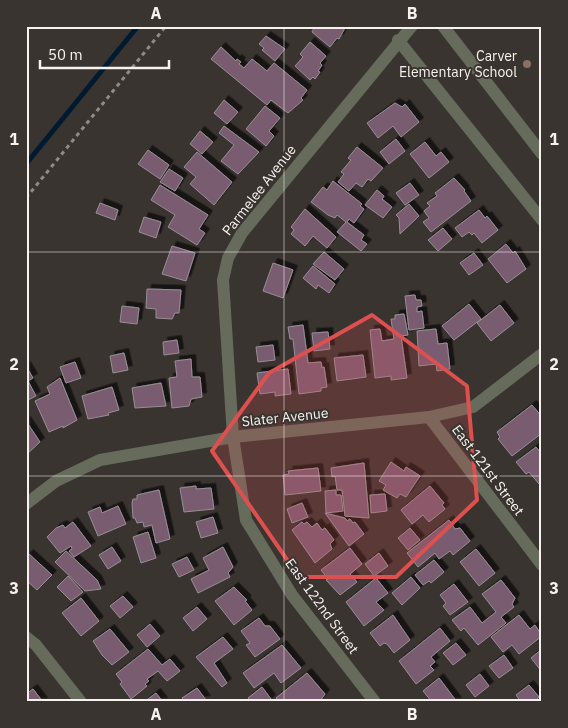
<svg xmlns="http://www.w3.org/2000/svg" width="568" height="728" font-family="'IBM Plex Sans',sans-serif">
  <defs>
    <filter id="shadow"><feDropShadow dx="4.5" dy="-4.5" stdDeviation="0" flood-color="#0009"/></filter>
  </defs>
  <rect width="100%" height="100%" fill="#3a3430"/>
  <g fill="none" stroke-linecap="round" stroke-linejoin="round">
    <!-- stream -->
    <path stroke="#001b30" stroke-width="5" d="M 26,164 L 138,26"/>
  </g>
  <!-- building -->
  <path fill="#7a5b71" stroke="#968f94" filter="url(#shadow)" d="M 315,26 L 346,26 L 339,39 L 337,38 L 330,47 L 312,32 Z
    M 266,36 L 285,49 L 275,61 L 262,50 L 264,48 L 259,44 Z
    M 310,42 L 326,56 L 320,63 L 322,65 L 318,71 L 320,72 L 315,79 L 313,77 L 310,80 L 295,66 L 303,57 L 300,54 Z
    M 221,47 L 236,61 L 237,59 L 241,62 L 239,64 L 244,68 L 252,59 L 267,71 L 274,63 L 307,90 L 301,98 L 303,100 L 288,113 L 271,100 L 267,105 L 211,59 Z
    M 224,100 L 238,112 L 227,124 L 214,113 Z
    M 395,103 L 402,107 L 405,104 L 419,122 L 401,137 L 393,126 L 378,138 L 367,123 Z
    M 265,106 L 280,118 L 269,131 L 274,136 L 266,146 L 246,129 Z
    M 224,126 L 259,152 L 238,174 L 221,161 L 234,145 L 219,133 Z
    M 200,131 L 213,142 L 202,154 L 190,144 Z
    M 396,139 L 405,151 L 389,164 L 380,152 Z
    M 425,142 L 436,156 L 441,152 L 449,162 L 429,178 L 410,154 Z
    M 357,147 L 383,168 L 371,181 L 368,179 L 362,187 L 356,183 L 349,191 L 338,182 L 344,174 L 341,172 L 351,160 L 348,158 Z
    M 148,150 L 169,165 L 160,179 L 138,164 Z
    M 197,152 L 232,182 L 214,205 L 190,184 L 196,177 L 184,167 Z
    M 169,169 L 183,178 L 175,191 L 160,182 Z
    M 454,178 L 465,190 L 464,191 L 471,201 L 431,232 L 423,222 L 429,218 L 424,211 L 430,206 L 427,203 L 437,196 L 435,193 Z
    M 333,181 L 362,204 L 360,206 L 364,209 L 354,223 L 349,219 L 347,222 L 364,235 L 361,240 L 367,244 L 361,251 L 337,232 L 346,222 L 337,215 L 335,218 L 328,215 L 311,202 L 323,187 L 327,190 Z
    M 410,183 L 419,195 L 405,205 L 396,193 Z
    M 160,185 L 208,215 L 199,229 L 205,233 L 197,245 L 168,227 L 175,215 L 151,200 Z
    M 377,190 L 384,196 L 382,199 L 392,207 L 383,218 L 365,205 Z
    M 100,203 L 118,210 L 115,220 L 96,213 Z
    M 409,204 L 419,216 L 400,234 L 399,218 L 396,215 Z
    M 305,209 L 336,237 L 327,248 L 313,236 L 305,246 L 291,234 L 294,230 L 291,227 Z
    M 479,210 L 485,218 L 487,216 L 498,230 L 482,243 L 474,233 L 472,235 L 469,232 L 462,237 L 455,228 Z
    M 144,217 L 161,222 L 156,238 L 139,232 Z
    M 443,228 L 452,239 L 438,251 L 428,240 Z
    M 506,244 L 513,253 L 515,251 L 526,269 L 507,283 L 488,259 Z
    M 172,246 L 195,253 L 186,281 L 162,274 Z
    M 324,252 L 344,269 L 335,280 L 313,264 Z
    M 474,253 L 483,265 L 469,275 L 460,263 Z
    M 273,263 L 293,270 L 283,298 L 263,291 Z
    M 313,266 L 335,284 L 329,293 L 318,285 L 316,289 L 303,278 Z
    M 147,289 L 181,290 L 179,313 L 175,313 L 172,319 L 156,318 L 156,309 L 146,308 Z
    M 415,295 L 416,300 L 421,300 L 422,306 L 417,307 L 417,312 L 422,311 L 424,328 L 409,330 L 405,296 Z
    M 469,304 L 481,319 L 454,340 L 442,326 Z
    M 500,305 L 514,323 L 491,341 L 477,323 Z
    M 122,306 L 139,308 L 137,324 L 120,322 Z
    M 404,314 L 408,335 L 401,336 L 407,378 L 391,380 L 391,376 L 375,378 L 370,330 L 380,329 L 382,341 L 394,339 L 391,319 L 395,319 L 395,315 Z
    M 303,325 L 308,363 L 321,362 L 322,368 L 324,367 L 327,387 L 321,388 L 321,391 L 299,394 L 293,339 L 290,339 L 288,327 Z
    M 436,329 L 438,344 L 447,343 L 450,369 L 437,371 L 436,364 L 419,366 L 417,331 Z
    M 328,332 L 330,349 L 314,351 L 312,333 Z
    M 177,340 L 179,353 L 164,355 L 163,342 Z
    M 273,345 L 275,360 L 258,362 L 256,347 Z
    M 124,353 L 128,370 L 113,373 L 110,356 Z
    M 363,355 L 366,377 L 337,381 L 334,358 Z
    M 191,359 L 192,377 L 200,377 L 202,397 L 191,399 L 189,406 L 172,408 L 169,378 L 177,377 L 175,361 Z
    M 75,362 L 81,378 L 66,383 L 60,367 Z
    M 26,366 L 33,378 L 28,381 L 36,396 L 26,401 Z
    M 288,369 L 291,394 L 275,396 L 275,392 L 260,394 L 257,373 Z
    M 60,378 L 77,420 L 63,428 L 63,426 L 49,432 L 35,401 L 50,394 L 47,387 Z
    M 161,383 L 166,406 L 135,408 L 132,388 Z
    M 112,387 L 119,410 L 108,413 L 109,415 L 88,419 L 82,396 Z
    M 532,405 L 542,417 L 542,433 L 512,456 L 498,439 L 500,437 L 497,432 Z
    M 26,421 L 40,442 L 26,455 Z
    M 536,447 L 542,454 L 542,482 L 539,484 L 529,472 L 526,474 L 516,462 Z
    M 391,462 L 404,471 L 406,467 L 420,476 L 406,497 L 400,494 L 397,498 L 383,490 L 386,485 L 379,481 Z
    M 364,463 L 369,518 L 345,516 L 342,490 L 337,490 L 335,476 L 332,477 L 331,468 Z
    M 318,468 L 321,491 L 285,495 L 283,475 L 289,474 L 288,471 Z
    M 196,486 L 196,489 L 211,488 L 214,509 L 184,512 L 180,488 Z
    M 430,486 L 444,503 L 442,505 L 445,509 L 429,522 L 423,515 L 412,524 L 401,510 Z
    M 159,490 L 170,539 L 156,543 L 152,525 L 144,527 L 143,522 L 137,523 L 135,518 L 133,518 L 132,503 L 133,499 L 137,499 L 137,495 Z
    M 336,490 L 336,495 L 341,495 L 343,511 L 326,513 L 325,491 Z
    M 385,494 L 387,511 L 371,513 L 370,495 Z
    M 302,503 L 308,517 L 292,523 L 287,509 Z
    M 118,506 L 126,524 L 98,536 L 88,512 L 100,507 L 102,513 Z
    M 325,513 L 345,518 L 347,521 L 350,519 L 353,523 L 355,522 L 364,534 L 349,546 Z
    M 213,517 L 218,533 L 201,538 L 196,522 Z
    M 449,520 L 455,529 L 460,528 L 470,541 L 453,555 L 450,551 L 439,559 L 435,553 L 418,567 L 407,553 Z
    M 73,522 L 91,546 L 74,557 L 69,551 L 72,549 L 71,546 L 60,553 L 47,537 L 56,528 L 63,525 L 65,528 Z
    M 302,522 L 304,524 L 307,522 L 312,527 L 317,523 L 322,530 L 325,528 L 334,540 L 330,544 L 332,549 L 315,563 L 292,530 Z
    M 410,528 L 420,540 L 408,550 L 398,538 Z
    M 148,532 L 156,558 L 141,563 L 133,537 Z
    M 112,547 L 121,561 L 108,569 L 99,555 Z
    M 223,547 L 233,567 L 228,573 L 230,577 L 198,593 L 191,579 L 209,570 L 203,558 Z
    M 350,548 L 362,564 L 350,574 L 357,582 L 340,595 L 326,580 L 328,579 L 321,570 Z
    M 476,549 L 495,573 L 479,586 L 460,562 Z
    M 66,551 L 97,580 L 101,589 L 85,591 L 55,562 Z
    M 379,553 L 388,566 L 374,576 L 365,564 Z
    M 29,554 L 52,575 L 37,590 L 26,580 L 26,557 Z
    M 187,557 L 194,570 L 179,577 L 172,564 Z
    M 434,560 L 444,572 L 431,583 L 429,581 L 423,585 L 415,575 Z
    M 68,576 L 83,592 L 71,601 L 57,587 Z
    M 411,577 L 420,588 L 402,605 L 392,593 Z
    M 376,578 L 388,593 L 376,602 L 384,610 L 364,626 L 346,602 Z
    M 501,580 L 515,598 L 512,604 L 514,607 L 501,617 L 506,623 L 478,645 L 464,628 L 461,631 L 452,620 L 470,607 L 482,623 L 496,612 L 482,594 Z
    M 454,584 L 468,602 L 450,615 L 443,606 L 446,603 L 440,595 Z
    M 234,587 L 247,600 L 245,601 L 252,610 L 234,625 L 215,601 Z
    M 123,596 L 133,607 L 120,618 L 110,606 Z
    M 81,598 L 99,621 L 81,636 L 62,613 Z
    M 197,607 L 207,619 L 193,631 L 183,618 Z
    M 393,615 L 410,640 L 394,653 L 387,644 L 384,643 L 380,646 L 370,633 Z
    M 519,615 L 530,629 L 535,625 L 542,636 L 519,654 L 512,645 L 503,652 L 491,637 Z
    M 259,618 L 265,626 L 270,626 L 280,639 L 255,657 L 246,645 L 250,643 L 241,631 Z
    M 150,624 L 160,636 L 147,647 L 137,635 Z
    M 440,628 L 450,641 L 431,657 L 435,662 L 430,666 L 434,670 L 416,684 L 399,661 Z
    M 110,629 L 129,652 L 112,665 L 102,655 L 93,641 Z
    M 223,637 L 233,649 L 214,663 L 227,683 L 222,687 L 196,657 Z
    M 456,643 L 466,655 L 453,665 L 443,653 Z
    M 282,645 L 301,668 L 281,683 L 274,673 L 254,688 L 243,673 Z
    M 148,649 L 162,665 L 170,659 L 180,671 L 167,681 L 158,671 L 147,679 L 149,681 L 145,684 L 147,686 L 131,699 L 120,684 L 122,682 L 116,674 Z
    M 542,649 L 542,672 L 531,658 Z
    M 504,655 L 513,668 L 499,678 L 489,666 Z
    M 307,673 L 325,694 L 320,701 L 279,702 L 276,698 Z
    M 480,674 L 489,686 L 475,697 L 466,685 Z
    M 439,678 L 457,702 L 432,702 L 423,691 Z
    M 529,685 L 539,697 L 534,702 L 521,702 L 516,695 Z
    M 262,687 L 271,699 L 268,702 L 251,702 L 248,698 Z
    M 197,688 L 206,700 L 185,702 L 182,698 Z
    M 33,689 L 43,702 L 26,702 L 26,694 Z
    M 156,693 L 163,702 L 144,702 Z"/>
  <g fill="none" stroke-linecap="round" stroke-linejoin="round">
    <!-- path -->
    <path stroke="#908b87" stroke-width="3" stroke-dasharray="4 4" stroke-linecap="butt" d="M 26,198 L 166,26"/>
    <!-- minor -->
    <path stroke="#666b5c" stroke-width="12" d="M 398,40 L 542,220
      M 429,417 L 542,565
      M 26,504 L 56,481 L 100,460 L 233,437 L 429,417 L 473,407 L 542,354
      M 26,637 L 36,645 L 81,702
      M 375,702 L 292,595 L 246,520 L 233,437 L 223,280 L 228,258 L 242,233 L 412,26"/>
    <!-- tertiary -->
    <path stroke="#666b5c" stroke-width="12" d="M 443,26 L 542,154"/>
  </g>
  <!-- marked area -->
  <path fill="#dc5050" fill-opacity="0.2" stroke="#dc5050" stroke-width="4" stroke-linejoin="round" d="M 372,315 L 467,386 L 477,500 L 396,577 L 299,577 L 212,451 L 269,373 Z"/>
  <!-- grid -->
  <path fill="none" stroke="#f6f2ef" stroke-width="1" stroke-opacity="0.55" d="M 284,26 L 284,702M 26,252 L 542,252M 26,476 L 542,476"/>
  <!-- markers -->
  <circle fill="#8d6e63" stroke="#3a3430" stroke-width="2" cx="527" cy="64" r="5"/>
  <g text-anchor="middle" stroke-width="4" stroke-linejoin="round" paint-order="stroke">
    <!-- poi labels -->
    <g font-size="14" fill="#f6f2ef" stroke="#3a3430" text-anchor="end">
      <text x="517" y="61">Carver<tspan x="517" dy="16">Elementary School</tspan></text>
    </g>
    <!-- street labels -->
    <g font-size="14" fill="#f6f2ef" stroke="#3a3430">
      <text transform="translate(259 190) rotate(-52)" y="5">Parmelee Avenue</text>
      <text transform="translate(285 417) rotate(-6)" y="5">Slater Avenue</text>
      <text transform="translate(488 470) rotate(53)" y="5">East 121st Street</text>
      <text transform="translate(322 606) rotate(54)" y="5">East 122nd Street</text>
    </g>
  </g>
  <!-- border -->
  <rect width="568" height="728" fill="none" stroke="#3a3430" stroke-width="55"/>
  <!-- scale -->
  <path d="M40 60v8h129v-8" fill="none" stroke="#f6f2ef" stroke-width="2.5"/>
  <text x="48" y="60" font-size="15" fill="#f6f2ef" stroke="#3a3430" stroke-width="4" paint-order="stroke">50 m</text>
  <rect x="28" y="28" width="512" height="672" fill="none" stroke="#f6f2ef" stroke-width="2"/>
  <g font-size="16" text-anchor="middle" font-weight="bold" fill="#f6f2ef">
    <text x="156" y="19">A</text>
    <text x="412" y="19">B</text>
    <text x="14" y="145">1</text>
    <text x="554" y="145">1</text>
    <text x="14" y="370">2</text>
    <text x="554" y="370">2</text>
    <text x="14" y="594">3</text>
    <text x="554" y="594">3</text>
    <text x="156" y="720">A</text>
    <text x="412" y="720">B</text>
  </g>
</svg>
